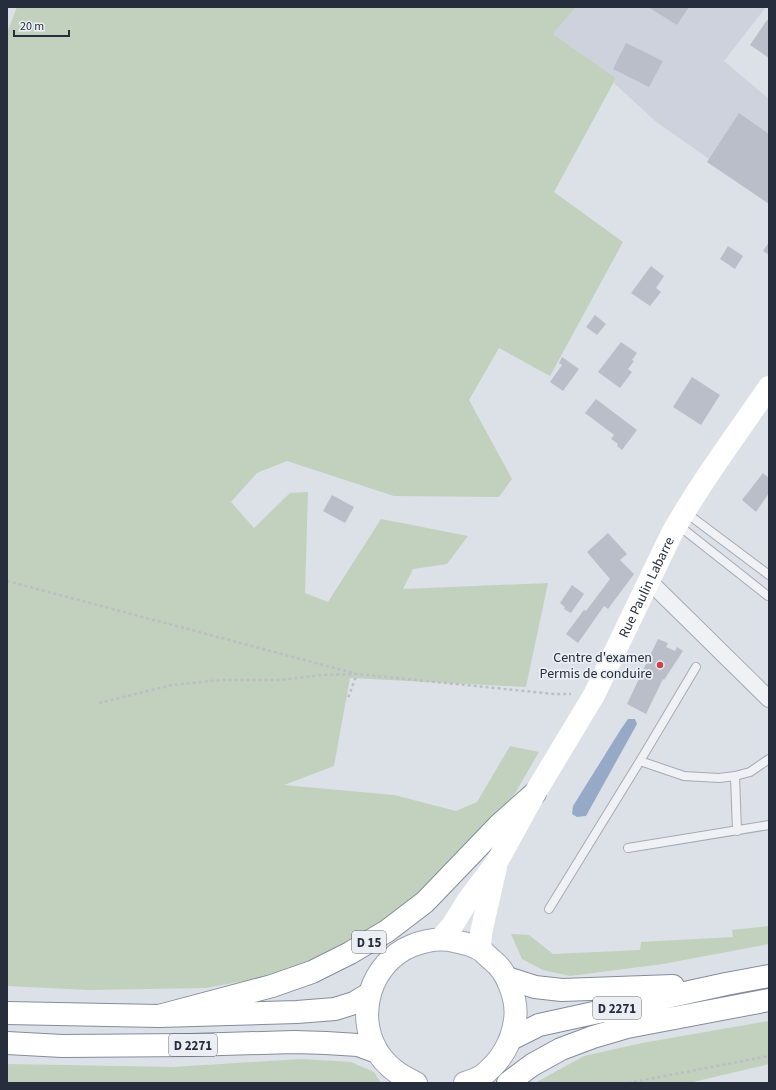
<svg xmlns="http://www.w3.org/2000/svg" width="776" height="1090" font-family="'Source Sans 3',sans-serif">
  <rect width="100%" height="100%" fill="#dce0e7"/>
  <!-- built -->
  <path fill="#ced2dc" d="M 576,7 L 766,7 L 724,61 L 769,99 L 769,201 L 655,121 L 614,83 L 616,78 L 553,34 Z"/>
  <!-- green -->
  <path fill="#c1d1bd" d="M 17,7 L 576,7 L 553,34 L 616,78 L 554,192 L 623,242 L 550,376 L 499,348 L 469,400 L 512,479 L 499,497 L 394,496 L 287,461 L 257,473 L 231,502 L 254,528 L 290,493 L 308,492 L 305,593 L 328,602 L 381,519 L 468,536 L 447,564 L 413,569 L 403,589 L 548,583 L 526,687 L 350,678 L 334,766 L 284,785 L 394,795 L 456,811 L 477,802 L 510,746 L 539,752 L 514,795 L 420,895 L 382,924 L 325,957 L 276,975 L 206,988 L 89,990 L 7,986 L 7,33 Z
    M 769,926 L 769,944 L 663,964 L 570,976 L 543,970 L 522,959 L 511,934 L 529,935 L 553,954 L 640,950 L 641,942 L 733,937 L 732,930 Z
    M 769,1021 L 769,1064 L 689,1083 L 535,1083 L 584,1056 L 642,1043 Z
    M 301,1059 L 351,1062 L 374,1072 L 381,1083 L 7,1083 L 7,1064 L 173,1067 Z"/>
  <!-- water -->
  <path fill="#96aac8" d="M 628,719 L 635,719 L 637,724 L 586,816 L 577,817 L 572,814 L 573,806 L 621,729 Z"/>
  <!-- building -->
  <path fill="#babec9" d="M 648,7 L 689,7 L 677,25 Z
    M 767,20 L 769,21 L 769,58 L 750,45 Z
    M 626,43 L 663,61 L 649,87 L 613,69 Z
    M 739,113 L 769,134 L 769,204 L 707,162 Z
    M 769,242 L 769,255 L 763,251 Z
    M 728,246 L 743,256 L 735,269 L 720,259 Z
    M 651,266 L 664,276 L 656,288 L 661,292 L 650,306 L 631,293 Z
    M 595,315 L 606,324 L 597,335 L 586,327 Z
    M 621,342 L 637,353 L 632,360 L 634,361 L 628,369 L 632,372 L 620,388 L 598,372 Z
    M 562,357 L 579,369 L 563,391 L 550,382 L 562,365 L 559,363 Z
    M 692,377 L 720,395 L 701,425 L 673,407 Z
    M 596,399 L 637,430 L 622,450 L 617,446 L 618,444 L 611,439 L 614,435 L 585,413 Z
    M 763,473 L 769,478 L 769,493 L 756,512 L 742,500 Z
    M 332,495 L 354,507 L 345,523 L 323,511 Z
    M 608,533 L 627,554 L 620,560 L 634,574 L 608,609 L 604,606 L 578,643 L 566,634 L 584,610 L 586,611 L 610,579 L 587,552 Z
    M 572,585 L 584,594 L 571,613 L 564,609 L 565,607 L 560,603 Z
    M 658,639 L 668,643 L 666,647 L 675,651 L 677,647 L 683,651 L 664,680 L 663,679 L 646,714 L 627,704 Z"/>
  <g fill="none" stroke-linecap="round" stroke-linejoin="round">
    <!-- lane casing -->
    <g stroke="#a5aab4" stroke-width="10">
      <path id="lane" d="M 685,512 L 769,575
        M 678,525 L 768,596
        M 640,761 L 684,776 L 719,778 L 735,776
        M 737,831 L 735,776 L 750,772 L 769,759
        M 628,848 L 769,825
        M 549,909 L 640,761 L 696,667"/>
    </g>
    <!-- street casing -->
    <g stroke="#a5aab4" stroke-width="18">
      <path id="street" d="M 649,581 L 769,699"/>
    </g>
    <!-- primary casing -->
    <g stroke="#9ca3b2" stroke-width="24">
      <path id="primary" d="M 416,1083 C 400,1076 386,1066 377,1051 C 355,1014 371,963 411,946 C 423,941 436,938 449,940 C 460,942 471,944 481,950 C 485,953 488,957 492,960 C 508,972 518,1001 515,1020 C 512,1043 500,1062 482,1076 C 477,1079 471,1081 465,1083"/>
    </g>
    <!-- highway casing -->
    <g stroke="#848c9d" stroke-width="24">
      <path id="highway" d="M 507,978 L 535,987 L 562,990 L 673,986
        M 7,1013 L 159,1016 L 297,1012 L 335,1009 L 354,1003 L 369,994
        M 159,1016 L 272,986 L 312,972 L 350,953 L 387,931 L 425,902 L 499,825 L 535,793
        M 511,1039 L 539,1025 L 726,984 L 769,976
        M 7,1043 L 62,1046 L 190,1045 L 294,1042 L 326,1043 L 358,1045 L 377,1052
        M 508,1083 L 532,1065 L 561,1049 L 593,1037 L 627,1027 L 769,1000"/>
    </g>
    <!-- path -->
    <path stroke="#bbbec5" stroke-width="2.5" stroke-dasharray="3 3" stroke-linecap="butt" d="M 7,581 L 357,674 L 348,698
      M 99,703 L 172,685 L 221,680 L 280,680 L 322,675 L 357,674 L 554,694 L 571,694
      M 628,1083 L 769,1056"/>
    <!-- lane -->
    <use href="#lane" stroke="#eff1f5" stroke-width="8"/>
    <!-- street -->
    <use href="#street" stroke="#eff1f5" stroke-width="16"/>
    <!-- secondary -->
    <g stroke="#fff" stroke-width="22">
      <path id="s1" d="M 440,939 L 452,926 L 468,900 L 498,860 L 535,793 L 594,695 L 672,533 C 701,482 736,435 769,387"/>
      <path d="M 480,950 L 481,933 L 496,867"/>
    </g>
    <!-- primary -->
    <use href="#primary" stroke="#fff" stroke-width="22"/>
    <!-- highway -->
    <use href="#highway" stroke="#fff" stroke-width="22"/>
  </g>
  <!-- markers -->
  <circle fill="#cf3e49" stroke="#ebeff4" stroke-width="1.5" cx="660" cy="665" r="4"/>
  <g text-anchor="middle" stroke-width="3.5" stroke-linejoin="round" paint-order="stroke">
    <!-- shield labels -->
    <g fill="#ebeff4" stroke="#616774" stroke-width="1">
      <rect x="352" y="931" width="34" height="22" rx="3"/>
      <rect x="593" y="997" width="48" height="22" rx="3"/>
      <rect x="169" y="1034" width="48" height="22" rx="3"/>
    </g>
    <g font-size="13" font-weight="bold" fill="#262d3d">
      <text x="369" y="947">D 15</text>
      <text x="617" y="1013">D 2271</text>
      <text x="193" y="1050">D 2271</text>
    </g>
    <!-- street labels -->
    <g font-size="14" fill="#262d3d" stroke="#ebeff4">
      <text dy="5" stroke="none"><textPath href="#s1" startOffset="409">Rue Paulin Labarre</textPath></text>
    </g>
    <!-- poi labels -->
    <g font-size="14" fill="#262d3d" stroke="#ebeff4" text-anchor="end">
      <text x="652" y="662">Centre d'examen<tspan x="652" dy="16">Permis de conduire</tspan></text>
    </g>
  </g>
  <!-- border -->
  <rect width="776" height="1090" fill="none" stroke="#262d3d" stroke-width="16"/>
  <!-- scale -->
  <path d="M14 30v6h55v-6" fill="none" stroke="#262d3d" stroke-width="2"/>
  <text x="20" y="30" font-size="12" fill="#262d3d" stroke="#ebeff4" stroke-width="3" paint-order="stroke">20 m</text>
</svg>
